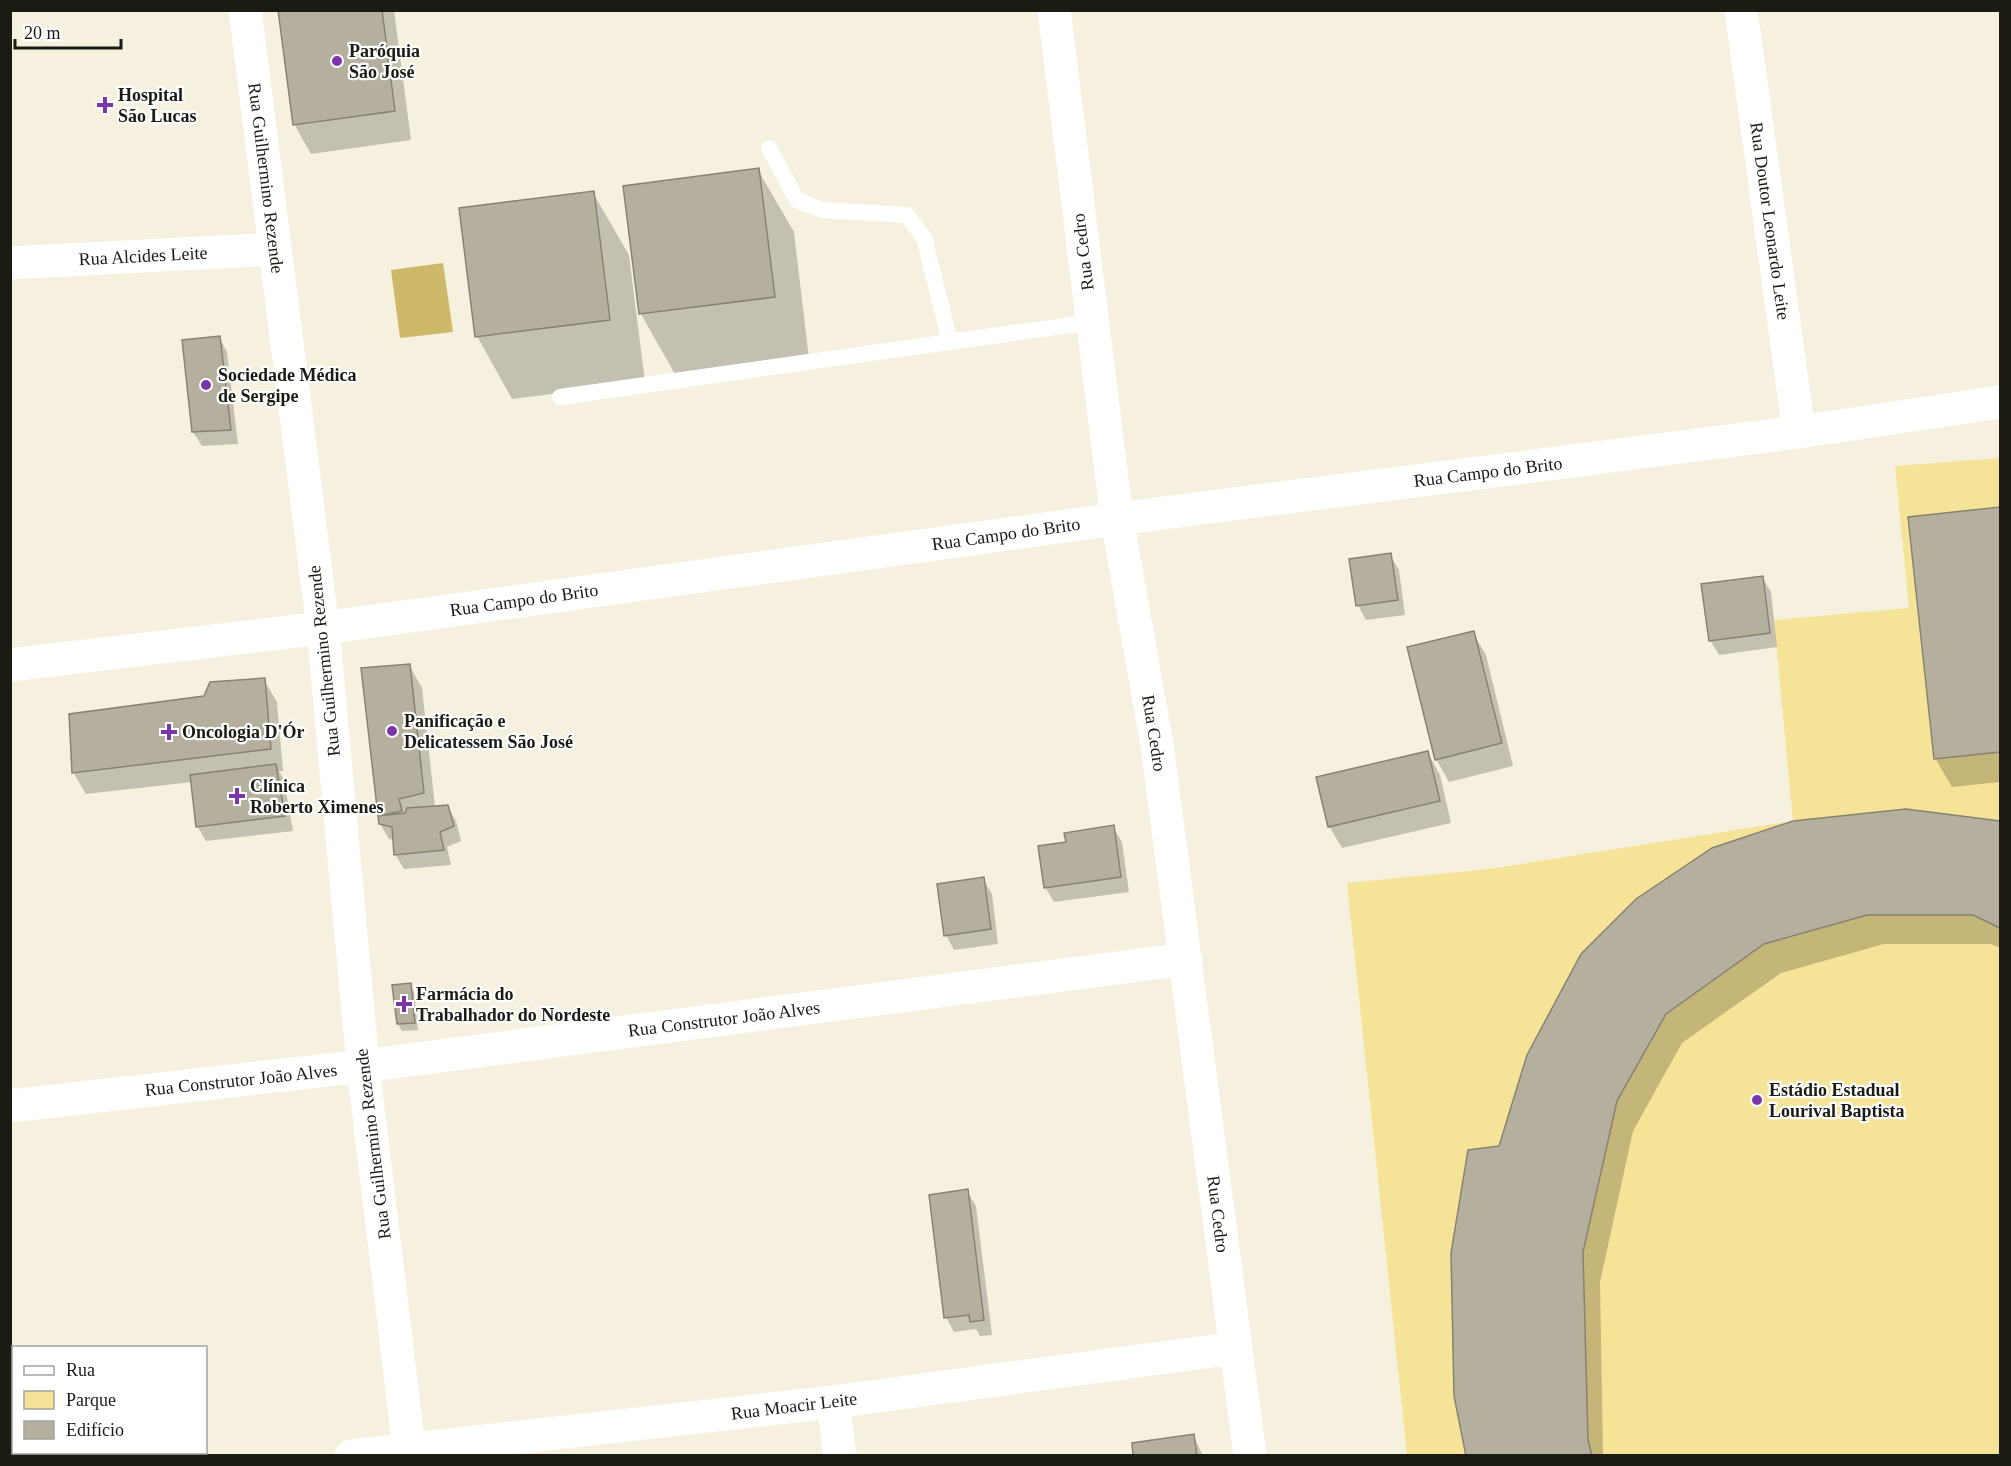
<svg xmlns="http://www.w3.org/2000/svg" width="2011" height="1466" font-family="'Times New Roman',serif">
  <rect width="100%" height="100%" fill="#f5f1de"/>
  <!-- green -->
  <path fill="#f5e398" d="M 2000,458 L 2000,1455 L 1407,1455 L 1347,883 L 1489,869 L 1793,821 L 1774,620 L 1909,608 L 1895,466 Z"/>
  <!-- water -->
  <path fill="#cdb969" d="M 443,263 L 453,332 L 400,338 L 391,270 Z"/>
  <!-- shadow -->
  <path fill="#0003" d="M 279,10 L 394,10 L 411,140 L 311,154 L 294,124 Z
    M 758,170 L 794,232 L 809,359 L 676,376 L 641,314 L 625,187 Z
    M 593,193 L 629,255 L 645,382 L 512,399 L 477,336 Z
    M 219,337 L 227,352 L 238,444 L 202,446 L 193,432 Z
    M 2000,508 L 2000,782 L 1952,787 L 1935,758 L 1910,518 Z
    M 1390,555 L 1399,570 L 1405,615 L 1366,620 L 1358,605 Z
    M 1762,577 L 1771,592 L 1777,647 L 1719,655 L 1710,640 Z
    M 1473,633 L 1486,655 L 1513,766 L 1449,782 L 1436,759 Z
    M 409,665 L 422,688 L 435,807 L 447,806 L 456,821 L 461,841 L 447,847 L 451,865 L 404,869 L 395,854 L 394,840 L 389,839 L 380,824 L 362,670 Z
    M 264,680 L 277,702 L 283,771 L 279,771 L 284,780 L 293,831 L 206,841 L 197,826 L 192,782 L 86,794 L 73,772 L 205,697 Z
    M 1428,753 L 1440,775 L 1451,823 L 1342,848 L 1329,826 Z
    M 1906,811 L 2000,822 L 2000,948 L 1991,944 L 1884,944 L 1781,973 L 1682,1043 L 1633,1131 L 1600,1282 L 1603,1456 L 1467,1456 L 1500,1147 Z
    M 1113,827 L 1122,842 L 1129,892 L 1054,902 L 1045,887 L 1067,843 Z
    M 983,879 L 992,894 L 998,944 L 954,950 L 946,935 Z
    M 410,985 L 414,992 L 418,1030 L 402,1031 L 398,1024 L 394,986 Z
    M 967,1191 L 976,1206 L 992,1335 L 980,1336 L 976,1329 L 954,1332 L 946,1317 Z
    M 1193,1435 L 1203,1456 L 1135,1456 Z"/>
  <!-- building -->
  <path fill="#b5b09e" stroke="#878372" stroke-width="1.5" d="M 278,10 L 382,10 L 395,111 L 293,125 Z
    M 759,168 L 775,297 L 639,314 L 623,186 Z
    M 594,191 L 610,320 L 475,337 L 459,208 Z
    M 220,336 L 231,430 L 192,432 L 182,340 Z
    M 2000,507 L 2000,752 L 1934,759 L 1908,517 Z
    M 1391,553 L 1398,600 L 1356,606 L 1349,559 Z
    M 1763,576 L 1770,633 L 1709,641 L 1701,584 Z
    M 1474,631 L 1502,743 L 1435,760 L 1407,647 Z
    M 410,664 L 424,793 L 399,799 L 402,811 L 378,816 L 361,668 Z
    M 265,678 L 271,749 L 72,773 L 69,714 L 204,696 L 210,682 Z
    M 1428,751 L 1440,801 L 1328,827 L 1316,777 Z
    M 276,764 L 285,816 L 196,827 L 190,775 Z
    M 448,805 L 454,826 L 440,832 L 444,850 L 394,855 L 392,827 L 379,824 L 378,816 L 405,813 L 407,808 Z
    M 1906,809 L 2000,821 L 2000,928 L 1973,915 L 1867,915 L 1764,944 L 1666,1014 L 1617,1101 L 1583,1252 L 1588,1440 L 1592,1456 L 1466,1456 L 1454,1396 L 1451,1253 L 1468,1150 L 1499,1146 L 1527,1055 L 1581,954 L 1636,899 L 1712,848 L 1793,821 Z
    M 1114,825 L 1121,877 L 1044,888 L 1038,846 L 1066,842 L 1064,833 Z
    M 984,877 L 991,929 L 944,936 L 937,884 Z
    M 411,983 L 415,1023 L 397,1024 L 392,985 Z
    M 968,1189 L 984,1320 L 970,1322 L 969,1315 L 944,1318 L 929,1195 Z
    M 1194,1434 L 1197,1456 L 1133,1456 L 1132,1443 Z"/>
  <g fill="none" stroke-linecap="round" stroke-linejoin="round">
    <!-- lane -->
    <path stroke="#fff" stroke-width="16" d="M 769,148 L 797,200 L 822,210 L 907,215 L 924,238 L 950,342
      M 560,397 L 1092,322"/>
    <!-- street -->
    <path stroke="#fff" stroke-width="33" d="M 245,10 L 323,628 L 363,1066 L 410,1456
      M 1741,10 L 1799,432
      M 10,263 L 275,249
      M 10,665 L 323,628 L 1117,519 L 1799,432 L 2000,402
      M 10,1106 L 363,1066 L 1186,959
      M 833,1402 L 840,1456
      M 351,1456 L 833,1402 L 1235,1348"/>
    <!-- secondary -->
    <path stroke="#fff" stroke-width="33" d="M 1054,10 L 1117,519 L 1157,745 L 1250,1456"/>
  </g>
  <!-- markers -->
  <g fill="#7c35a8" stroke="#fff" stroke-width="2">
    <circle cx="337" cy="61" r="6"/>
    <path d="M102 96h6v6h6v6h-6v6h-6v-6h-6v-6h6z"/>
    <circle cx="206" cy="385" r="6"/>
    <circle cx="392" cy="731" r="6"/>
    <path d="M166 723h6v6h6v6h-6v6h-6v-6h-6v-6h6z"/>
    <path d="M234 787h6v6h6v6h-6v6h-6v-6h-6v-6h6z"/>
    <path d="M401 995h6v6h6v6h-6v6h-6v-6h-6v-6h6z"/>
    <circle cx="1757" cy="1100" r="6"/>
  </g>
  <g text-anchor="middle" stroke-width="4.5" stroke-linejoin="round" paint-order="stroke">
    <!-- poi labels -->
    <g font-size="18" font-weight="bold" fill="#1b1a13" stroke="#fff" text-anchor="start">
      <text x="349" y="57">Paróquia<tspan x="349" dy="21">São José</tspan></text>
      <text x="118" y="101">Hospital<tspan x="118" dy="21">São Lucas</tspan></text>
      <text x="218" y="381">Sociedade Médica<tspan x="218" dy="21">de Sergipe</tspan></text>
      <text x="404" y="727">Panificação e<tspan x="404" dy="21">Delicatessem São José</tspan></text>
      <text x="182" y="738">Oncologia D'Ór</text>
      <text x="250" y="792">Clínica<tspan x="250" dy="21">Roberto Ximenes</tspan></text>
      <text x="416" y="1000">Farmácia do<tspan x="416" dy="21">Trabalhador do Nordeste</tspan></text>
      <text x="1769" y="1096">Estádio Estadual<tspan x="1769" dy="21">Lourival Baptista</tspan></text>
    </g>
    <!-- street labels -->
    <g font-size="18" fill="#1b1a13" stroke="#fff">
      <text transform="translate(266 178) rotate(83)" y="6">Rua Guilhermino Rezende</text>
      <text transform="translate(1770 221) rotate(82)" y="6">Rua Doutor Leonardo Leite</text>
      <text transform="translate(1083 252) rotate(-97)" y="6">Rua Cedro</text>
      <text transform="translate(143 256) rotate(-3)" y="6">Rua Alcides Leite</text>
      <text transform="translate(1488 472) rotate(-7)" y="6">Rua Campo do Brito</text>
      <text transform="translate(1006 534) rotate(-8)" y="6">Rua Campo do Brito</text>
      <text transform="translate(524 600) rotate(-8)" y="6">Rua Campo do Brito</text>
      <text transform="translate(324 661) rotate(-96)" y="6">Rua Guilhermino Rezende</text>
      <text transform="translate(1154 733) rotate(81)" y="6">Rua Cedro</text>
      <text transform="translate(724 1019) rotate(-7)" y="6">Rua Construtor João Alves</text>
      <text transform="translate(241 1080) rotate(-6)" y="6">Rua Construtor João Alves</text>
      <text transform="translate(373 1144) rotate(-97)" y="6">Rua Guilhermino Rezende</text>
      <text transform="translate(1218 1214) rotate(83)" y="6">Rua Cedro</text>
      <text transform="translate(794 1406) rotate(-7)" y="6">Rua Moacir Leite</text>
    </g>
  </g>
  <!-- border -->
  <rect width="2011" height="1466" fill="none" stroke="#1b1a13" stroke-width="24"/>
  <!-- legend -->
  <rect x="12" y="1346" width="195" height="108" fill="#ffffff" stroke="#a4a3a1" stroke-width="1.5"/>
  <rect x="24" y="1366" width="30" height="9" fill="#ffffff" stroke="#a4a3a1" stroke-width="1.5"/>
  <text x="66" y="1376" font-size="18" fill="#1b1a13">Rua</text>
  <rect x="24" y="1391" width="30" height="18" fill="#f5e398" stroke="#a4a3a1" stroke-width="1.5"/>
  <text x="66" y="1406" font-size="18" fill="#1b1a13">Parque</text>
  <rect x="24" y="1421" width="30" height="18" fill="#b5b09e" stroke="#a4a3a1" stroke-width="1.5"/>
  <text x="66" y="1436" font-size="18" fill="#1b1a13">Edifício</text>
  <!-- scale -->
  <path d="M15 39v9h106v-9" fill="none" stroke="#1b1a13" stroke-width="3"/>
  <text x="24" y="39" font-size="18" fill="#1b1a13" stroke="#ffffff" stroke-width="4.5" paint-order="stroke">20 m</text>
</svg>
